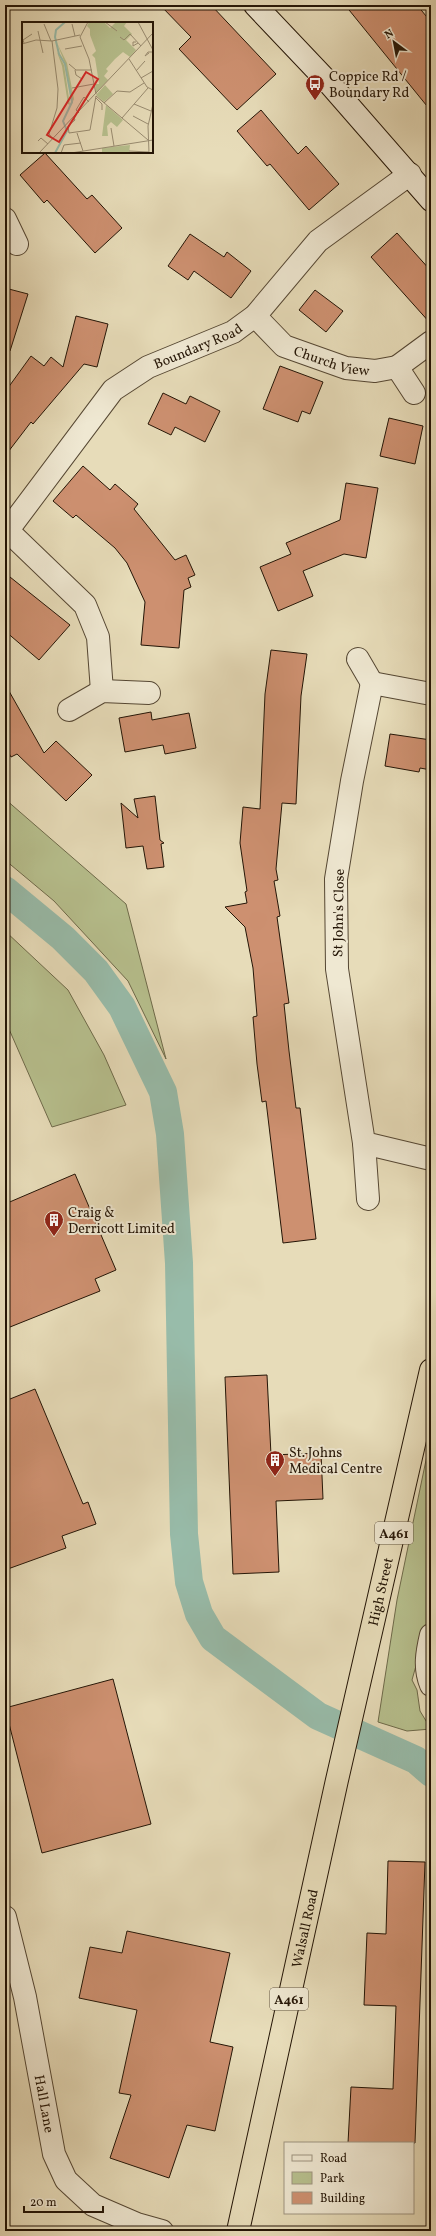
<svg xmlns="http://www.w3.org/2000/svg" width="436" height="2236" font-family="Vollkorn,serif">
  <rect width="100%" height="100%" fill="#e7dcb9"/>
  <filter id="stains"><feTurbulence type="fractalNoise" baseFrequency=".005" numOctaves="4"/><feColorMatrix values="0 0 0 0 .2 0 0 0 0 .09 0 0 0 0 .02 0 0 0 .5 -.17"/></filter>
  <radialGradient id="worn" r=".72"><stop offset=".6" stop-color="#630" stop-opacity="0"/><stop offset="1" stop-color="#630" stop-opacity=".3"/></radialGradient>
  <!-- green -->
  <path fill="#b7c08e" stroke="#6e6a4a" d="M 5,799 L 126,904 L 166,1059 L 128,981 L 54,901 L 5,860 Z
    M 5,931 L 68,990 L 104,1055 L 126,1105 L 52,1127 L 5,1020 Z
    M 431,1436 L 431,1612 L 412,1680 L 417,1690 L 420,1711 L 431,1729 L 407,1731 L 378,1722 L 397,1600 Z"/>
  <g fill="none" stroke-linecap="round" stroke-linejoin="round">
    <!-- canal -->
    <path stroke="#98bcaa" stroke-width="28" d="M 5,890 L 63,938 L 96,971 L 122,1007 L 163,1092 L 170,1134 L 179,1263 L 184,1534 L 189,1582 L 199,1614 L 213,1638 L 318,1716 L 416,1760 L 431,1773"/>
  </g>
  <!-- building -->
  <path fill="#cd9070" stroke="#241506" d="M 160,5 L 211,5 L 276,74 L 237,110 L 179,49 L 191,37 Z
    M 345,5 L 417,5 L 431,22 L 431,111 Z
    M 261,110 L 298,154 L 306,146 L 339,184 L 309,210 L 270,164 L 267,166 L 237,131 Z
    M 45,153 L 87,199 L 92,195 L 122,228 L 95,253 L 47,200 L 44,203 L 20,175 Z
    M 397,233 L 431,271 L 431,324 L 371,257 Z
    M 190,234 L 224,257 L 227,252 L 251,271 L 231,298 L 194,271 L 188,280 L 168,266 Z
    M 5,288 L 28,294 L 10,351 L 5,350 Z
    M 315,290 L 343,311 L 326,332 L 299,310 Z
    M 76,316 L 108,324 L 97,367 L 84,364 L 33,424 L 31,422 L 5,456 L 5,392 L 31,356 L 44,366 L 51,357 L 63,367 Z
    M 280,366 L 323,382 L 310,414 L 302,411 L 298,422 L 263,409 Z
    M 163,393 L 186,404 L 190,396 L 220,411 L 205,442 L 175,427 L 171,435 L 148,424 Z
    M 389,418 L 423,426 L 415,464 L 380,456 Z
    M 83,466 L 110,490 L 115,484 L 138,504 L 134,509 L 175,560 L 186,555 L 195,575 L 188,578 L 191,587 L 184,590 L 179,648 L 141,645 L 145,602 L 127,563 L 115,548 L 76,515 L 73,518 L 53,501 Z
    M 346,483 L 378,488 L 366,558 L 344,554 L 303,571 L 313,596 L 278,611 L 260,567 L 291,554 L 286,543 L 340,520 Z
    M 5,573 L 70,625 L 39,660 L 5,631 Z
    M 271,650 L 307,654 L 301,696 L 296,804 L 282,803 L 276,869 L 278,880 L 274,881 L 280,916 L 277,917 L 289,1003 L 284,1004 L 289,1051 L 296,1108 L 300,1108 L 316,1239 L 283,1243 L 266,1101 L 262,1102 L 257,1064 L 253,1017 L 257,1016 L 253,968 L 245,927 L 225,907 L 247,903 L 245,892 L 247,891 L 240,843 L 243,807 L 260,809 L 265,694 Z
    M 5,684 L 44,753 L 56,741 L 92,775 L 66,801 L 17,754 L 11,757 L 5,746 Z
    M 151,712 L 152,720 L 189,713 L 196,748 L 165,754 L 163,745 L 125,752 L 119,718 Z
    M 390,734 L 431,740 L 431,770 L 420,768 L 419,772 L 385,766 Z
    M 155,796 L 160,840 L 164,843 L 161,844 L 164,867 L 147,869 L 143,846 L 126,848 L 121,803 L 138,818 L 134,799 Z
    M 75,1174 L 116,1270 L 95,1279 L 100,1291 L 5,1329 L 5,1204 Z
    M 267,1375 L 271,1455 L 321,1453 L 323,1499 L 276,1501 L 279,1572 L 233,1574 L 225,1377 Z
    M 35,1389 L 83,1504 L 88,1502 L 96,1524 L 62,1536 L 66,1548 L 5,1570 L 5,1401 Z
    M 113,1679 L 151,1824 L 42,1853 L 5,1708 Z
    M 388,1861 L 425,1862 L 415,2143 L 348,2143 L 351,2087 L 393,2089 L 396,2006 L 364,2005 L 367,1933 L 386,1934 Z
    M 127,1931 L 230,1953 L 210,2042 L 233,2047 L 215,2131 L 187,2125 L 169,2178 L 110,2158 L 131,2095 L 119,2093 L 137,2010 L 79,1998 L 90,1947 L 122,1953 Z"/>
  <g fill="none" stroke-linecap="round" stroke-linejoin="round">
    <!-- street casing -->
    <g stroke="#554733" stroke-width="24">
      <g id="street">
        <path d="M 5,219 L 17,244"/>
        <path id="s1" d="M 255,316 L 284,346 L 346,368 L 375,371 L 397,367"/>
        <path d="M 414,393 L 397,367 L 431,342"/>
        <path d="M 8,531 L 85,605 L 98,637 L 102,691"/>
        <path id="s2" d="M 5,534 L 113,390 L 148,367 L 233,332 L 255,316 L 318,241 L 410,174"/>
        <path d="M 358,659 L 372,683"/>
        <path d="M 431,694 L 372,683 L 352,781 L 336,879 L 337,969 L 364,1143 L 431,1159"/>
        <path d="M 69,710 L 102,691 L 149,693"/>
        <path d="M 364,1143 L 368,1199"/>
        <path d="M 431,1635 C 427,1652 424,1668 431,1685"/>
        <path id="s3" d="M 5,1917 L 25,1997 L 54,2154 L 66,2180 L 93,2205 L 137,2224 L 162,2231"/>
      </g>
    </g>
    <!-- secondary casing -->
    <g stroke="#241506" stroke-width="24">
      <path id="secondary" d="M 255,5 L 328,82 L 431,200"/>
    </g>
    <!-- highway casing -->
    <g stroke="#241506" stroke-width="24">
      <g id="highway">
        <path id="s4" d="M 238,2231 L 337,1780 L 431,1370"/>
      </g>
    </g>
    <!-- street -->
    <use href="#street" stroke="#efe8d2" stroke-width="22"/>
    <!-- secondary -->
    <use href="#secondary" stroke="#efe8d2" stroke-width="22"/>
    <!-- highway -->
    <use href="#highway" stroke="#e7dcb9" stroke-width="22"/>
  </g>
  <!-- icons -->
  <defs>
    <g id="bus-pin" transform="scale(1)"><path d="M0 17L-7.5 6A9.5 9.5 0 1 1 7.5 6Z" fill="#8f2418" stroke="#efe8d2"/><path d="M-5-6H5V4H4V6H2V4H-2V6H-4V4H-5ZM-3.5-4V0h7V-4ZM-3.5 1.2v1.5H-2V1.2ZM2 1.2v1.5H3.5V1.2Z" fill="#fff"/></g>
    <g id="building-pin" transform="scale(1)"><path d="M0 17L-7.5 6A9.5 9.5 0 1 1 7.5 6Z" fill="#8f2418" stroke="#efe8d2"/><path d="M-4-6H4V6H1V3H-1V6H-4ZM-2.5-4.3h1.7v1.8h-1.7ZM.8-4.3h1.7v1.8H.8ZM-2.5-1h1.7V.8h-1.7ZM.8-1h1.7V.8H.8Z" fill="#fff"/></g>
  </defs>
  <g fill-rule="evenodd">
    <use href="#bus-pin" x="315" y="84"/>
    <use href="#building-pin" x="54" y="1220"/>
    <use href="#building-pin" x="275" y="1460"/>
  </g>
  <g text-anchor="middle" stroke-width="4" stroke-linejoin="round" paint-order="stroke">
    <!-- shield labels -->
    <g fill="#efe8d2" stroke="#615443" stroke-width="1">
      <rect x="375" y="1522" width="38" height="22" rx="3"/>
      <rect x="270" y="1988" width="38" height="22" rx="3"/>
    </g>
    <g font-size="13" font-weight="bold" fill="#241506">
      <text x="394" y="1538">A461</text>
      <text x="289" y="2004">A461</text>
    </g>
    <!-- poi labels -->
    <g font-size="14" fill="#241506" stroke="#efe8d2" text-anchor="start">
      <text x="329" y="81">Coppice Rd /<tspan x="329" dy="16">Boundary Rd</tspan></text>
      <text x="68" y="1217">Craig &amp;<tspan x="68" dy="16">Derricott Limited</tspan></text>
      <text x="289" y="1457">St. Johns<tspan x="289" dy="16">Medical Centre</tspan></text>
    </g>
    <!-- street labels -->
    <g font-size="14" fill="#241506" stroke="#efe8d2">
      <text dy="5" stroke="none"><textPath href="#s2" startOffset="276">Boundary Road</textPath></text>
      <text dy="5" stroke="none"><textPath href="#s1" startOffset="92">Church View</textPath></text>
      <text transform="translate(338 913) rotate(-89)" y="5">St John's Close</text>
      <text dy="5" stroke="none"><textPath href="#s4" startOffset="655">High Street</textPath></text>
      <text dy="5" stroke="none"><textPath href="#s4" startOffset="310">Walsall Road</textPath></text>
      <text dy="5" stroke="none"><textPath href="#s3" startOffset="191">Hall Lane</textPath></text>
    </g>
  </g>
  <!-- overview -->
  <g transform="translate(22 22)">
    <rect width="131" height="131" fill="#e7dcb9"/>
    <path d="M 67,0 L 82,0 L 88,6 L 94,0 L 105,0 L 102,4 L 110,12 L 104,18 L 114,28 L 108,35 L 101,30 L 93,37 L 84,47 L 86,49 L 82,54 L 86,58 L 74,71 L 73,62 L 77,62 L 76,55 L 73,36 L 70,33 L 74,29 L 68,13 L 68,7 L 65,4 ZM 35,21 L 45,41 L 52,77 L 50,82 L 44,44 ZM 35,30 L 42,43 L 48,83 L 46,82 L 40,44 ZM 83,63 L 91,72 L 82,80 L 74,73 ZM 84,83 L 101,98 L 95,105 L 89,100 L 85,104 L 86,114 L 80,114 ZM 108,123 L 107,131 L 80,131 L 80,126 Z" fill="#b7c08e"/>
    <path fill="none" stroke="#98bcaa" stroke-width="2" d="M 33,131 L 45,109 L 41,99 L 50,80 L 43,42 L 37,32 L 33,15 L 34,8 L 43,0"/>
    <path fill="none" stroke="#998c71" stroke-width="1" d="M 66,0 L 58,15 L 67,37 L 74,72M 83,0 L 95,9M 116,0 L 131,28M 22,2 L 29,19M 50,2 L 53,14M 16,9 L 21,31M 98,15 L 102,18 L 108,12 L 119,24M 30,19 L 36,67 L 35,86 L 27,112 L 31,117M 114,20 L 111,20 L 111,24 L 116,21M 2,21 L 1,18 L 10,12M 0,22 L 14,18 L 30,19 L 58,13M 43,27 L 60,24M 127,31 L 123,34 L 126,30 L 131,30M 107,37 L 125,65 L 131,68M 47,42 L 54,48 L 70,48M 53,48 L 54,53 L 60,57M 114,49 L 123,39M 119,56 L 131,49M 50,66 L 72,62M 74,74 L 126,118M 74,76 L 80,82 L 80,88M 82,81 L 95,69 L 108,70 L 122,61M 112,82 L 129,89M 57,91 L 54,88 L 60,78 L 62,75 L 67,80M 111,94 L 126,102M 52,96 L 53,98 L 46,104 L 47,111 L 68,108 L 74,74M 100,96 L 126,66M 89,106 L 92,124M 55,111 L 61,129M 16,119 L 19,116 L 26,122M 107,129 L 127,130M 17,131 L 131,11M 39,131 L 42,123 L 59,121M 49,131 L 131,118M 127,131 L 126,104 L 131,82"/>
    <path fill="#d62828" fill-opacity="0.15" stroke="#d62828" stroke-width="2" d="M 64,50 L 76,57 L 37,120 L 25,113 Z"/>
    <rect width="131" height="131" fill="none" stroke="#241506" stroke-width="2"/>
  </g>
  <!-- margin -->
  <rect width="436" height="2236" fill="none" stroke="#e7dcb9" stroke-width="20"/>
  <rect x="6" y="6" width="424" height="2224" fill="none" stroke="#241506" stroke-width="2"/>
  <rect x="10" y="10" width="416" height="2216" fill="none" stroke="#241506"/>
  <!-- legend -->
  <rect x="284" y="2142" width="130" height="72" fill="#efe8d2" stroke="#9e9480"/>
  <rect x="292" y="2155" width="20" height="6" fill="#efe8d2" stroke="#9e9480"/>
  <text x="320" y="2162" font-size="12" fill="#241506">Road</text>
  <rect x="292" y="2172" width="20" height="12" fill="#b7c08e" stroke="#9e9480"/>
  <text x="320" y="2182" font-size="12" fill="#241506">Park</text>
  <rect x="292" y="2192" width="20" height="12" fill="#cd9070" stroke="#9e9480"/>
  <text x="320" y="2202" font-size="12" fill="#241506">Building</text>
  <!-- north arrow -->
  <g transform="translate(394 42) rotate(328)" stroke="#efe8d2" stroke-width="3" paint-order="stroke">
  <path d="M0-3L7 15L0 10L-7 15Z" fill="#241506"/>
  <text y="-6" font-size="11" font-weight="bold" text-anchor="middle" fill="#241506">N</text>
  </g>
  <!-- scale -->
  <path d="M24 2206v6h79v-6" fill="none" stroke="#241506" stroke-width="2"/>
  <text x="30" y="2206" font-size="12" fill="#241506" stroke="#efe8d2" stroke-width="3" paint-order="stroke">20 m</text>
  <rect width="100%" height="100%" filter="url(#stains)"/>
  <rect width="100%" height="100%" fill="url(#worn)"/>
</svg>
